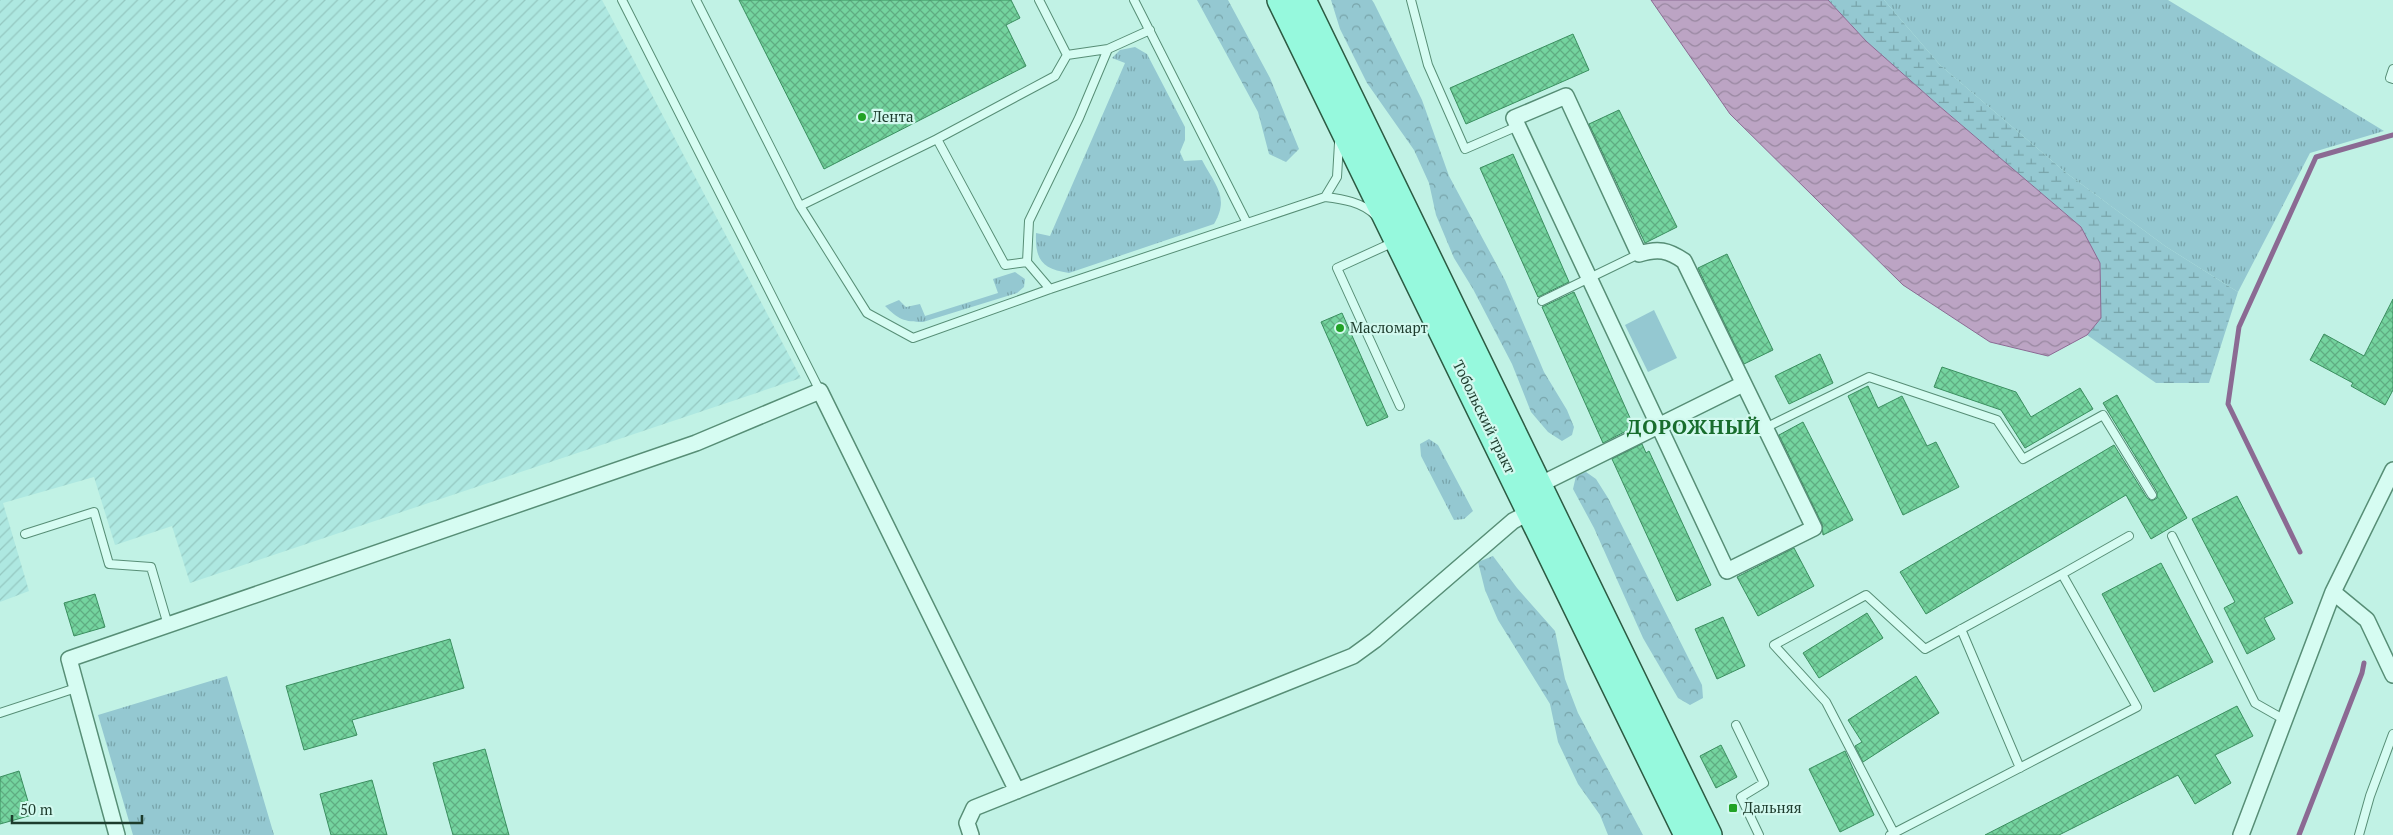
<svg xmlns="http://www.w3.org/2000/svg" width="2393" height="835" font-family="'PT Serif',serif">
  <defs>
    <pattern id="farmland-furrows" width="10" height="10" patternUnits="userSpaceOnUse" patternTransform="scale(1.25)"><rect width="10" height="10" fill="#aee8e1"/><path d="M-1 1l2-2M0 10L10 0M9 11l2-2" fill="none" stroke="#95c8c1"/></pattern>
    <pattern id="grass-tufts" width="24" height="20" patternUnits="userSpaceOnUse" patternTransform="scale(1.25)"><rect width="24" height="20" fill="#94c8d1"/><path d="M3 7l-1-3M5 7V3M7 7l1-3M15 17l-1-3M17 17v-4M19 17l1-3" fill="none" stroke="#78a4aa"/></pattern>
    <pattern id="forest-crowns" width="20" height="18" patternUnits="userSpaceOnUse" patternTransform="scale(1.25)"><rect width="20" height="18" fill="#94c8d1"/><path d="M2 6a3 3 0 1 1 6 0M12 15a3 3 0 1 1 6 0" fill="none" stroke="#78a4aa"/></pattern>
    <pattern id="wetland-marsh" width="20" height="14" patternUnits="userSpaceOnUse" patternTransform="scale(1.25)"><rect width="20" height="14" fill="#94c8d1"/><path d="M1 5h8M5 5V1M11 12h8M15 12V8" fill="none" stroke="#78a4aa"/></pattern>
    <pattern id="water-waves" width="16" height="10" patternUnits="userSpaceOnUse" patternTransform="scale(1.25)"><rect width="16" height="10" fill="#bca4c4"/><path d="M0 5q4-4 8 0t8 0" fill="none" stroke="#9887a0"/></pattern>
    <pattern id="building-cross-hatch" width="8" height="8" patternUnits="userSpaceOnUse" patternTransform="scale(1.25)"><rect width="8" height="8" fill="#74d49f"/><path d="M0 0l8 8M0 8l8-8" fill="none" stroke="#5fad82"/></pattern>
  </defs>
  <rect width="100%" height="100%" fill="#c1f2e5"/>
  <!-- farmland -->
  <path fill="url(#farmland-furrows)" d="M 0,0 L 602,0 L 801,378 L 190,583 L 172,526 L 115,545 L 94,477 L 3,503 L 29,591 L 0,602 Z"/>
  <!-- grass -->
  <path fill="url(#grass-tufts)" d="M 1884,0 L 2168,0 L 2384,131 L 2310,153 L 2238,292 L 2165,246 L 2065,172 L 1940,65 Z
    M 1135,47 L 1147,54 L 1185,127 L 1185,140 L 1180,152 L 1184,161 L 1202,160 C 1215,185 1230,197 1214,224 L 1069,273 C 1042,269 1035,260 1036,233 L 1050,236 L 1125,63 L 1112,58 L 1120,50 Z
    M 1015,272 L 1025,279 L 1024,287 L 1017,293 L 923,322 C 904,322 898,319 885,306 L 899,300 L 906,307 L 920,304 L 925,316 L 998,293 L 993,279 Z
    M 1429,439 L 1438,445 L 1473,511 L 1464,519 L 1454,520 L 1421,456 L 1420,444 Z
    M 227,676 L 274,835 L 133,835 L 98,715 Z"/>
  <!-- forest -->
  <path fill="url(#forest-crowns)" d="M 1197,0 L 1228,0 L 1270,78 L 1299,149 L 1286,162 L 1269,154 L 1258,112 Z
    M 1331,0 L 1372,0 L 1374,3 L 1422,100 L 1449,176 L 1505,280 L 1544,372 L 1567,410 L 1574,427 L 1572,435 L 1562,441 L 1548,432 L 1531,412 L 1512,364 L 1473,289 L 1454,258 L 1436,215 L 1429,183 L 1414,150 L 1367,83 L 1340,29 Z
    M 1586,472 L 1596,479 L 1608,498 L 1702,685 L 1703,698 L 1690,705 L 1678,698 L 1643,638 L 1594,528 L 1573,489 L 1576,476 Z
    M 1493,556 L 1517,588 L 1555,631 L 1565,679 L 1578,713 L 1643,835 L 1608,835 L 1600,815 L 1578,784 L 1558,742 L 1550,704 L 1498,620 L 1485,590 L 1478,562 Z"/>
  <!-- wetland -->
  <path fill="url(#wetland-marsh)" d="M 1828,0 L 1884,0 L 1940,65 L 2065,172 L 2165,246 L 2238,292 L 2209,383 L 2156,383 L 2087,335 L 2101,318 L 2100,296 L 2081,227 L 1938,105 L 1866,41 Z"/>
  <!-- garden -->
  <path fill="#94c8d1" d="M 1654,310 L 1677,358 L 1648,372 L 1625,325 Z"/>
  <!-- water -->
  <path fill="url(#water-waves)" stroke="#8b6a93" d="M 1651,0 L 1828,0 L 1866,41 L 1938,105 L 2081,227 L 2100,263 L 2101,318 L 2087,335 L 2048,356 L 1990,342 L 1903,285 L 1730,114 Z"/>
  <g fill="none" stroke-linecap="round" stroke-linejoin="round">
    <!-- stream -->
    <path stroke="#8b6a93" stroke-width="5" d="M 2300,552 L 2228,404 L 2239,327 L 2316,157 L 2393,135
      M 2299,835 L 2362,673 L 2364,663"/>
  </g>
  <!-- building -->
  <path fill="url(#building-cross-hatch)" stroke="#3a8f5f" d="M 739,0 L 1011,0 L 1020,18 L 1006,25 L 1026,66 L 824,169 Z
    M 1573,34 L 1589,70 L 1466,124 L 1450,88 Z
    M 1619,110 L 1677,227 L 1645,243 L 1589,124 Z
    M 1513,154 L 1569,282 L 1538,297 L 1480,168 Z
    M 1727,254 L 1773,350 L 1744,364 L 1698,268 Z
    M 1574,292 L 1634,427 L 1603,443 L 1542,307 Z
    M 2393,299 L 2393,390 L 2385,405 L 2351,386 L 2353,383 L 2310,360 L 2324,334 L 2364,356 Z
    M 1342,313 L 1388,417 L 1367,426 L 1321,322 Z
    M 1820,354 L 1833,383 L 1789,404 L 1775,376 Z
    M 1942,367 L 2016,392 L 2031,417 L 2080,388 L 2093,409 L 2025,448 L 2001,410 L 1934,387 Z
    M 1868,386 L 1878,408 L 1902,396 L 1927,446 L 1936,442 L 1959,487 L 1903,515 L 1848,396 Z
    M 2117,395 L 2187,518 L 2151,539 L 2126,495 L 1926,614 L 1900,572 L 2114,445 L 2147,498 L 2152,501 L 2157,498 L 2157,492 L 2103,403 Z
    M 1803,422 L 1853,520 L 1823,535 L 1822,524 L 1779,435 Z
    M 1642,444 L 1646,453 L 1649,451 L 1711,585 L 1677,601 L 1612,459 Z
    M 2237,496 L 2293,603 L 2264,618 L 2275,639 L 2247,654 L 2224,608 L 2235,602 L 2192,519 Z
    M 1794,548 L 1814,586 L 1758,616 L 1737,577 Z
    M 2161,563 L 2213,662 L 2154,692 L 2102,594 Z
    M 95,594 L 105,627 L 74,636 L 64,603 Z
    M 1867,613 L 1883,638 L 1819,678 L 1803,653 Z
    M 1723,617 L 1745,666 L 1717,679 L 1695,629 Z
    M 450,639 L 464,688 L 352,720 L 357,735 L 304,750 L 286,686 Z
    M 1916,676 L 1939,713 L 1863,762 L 1855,746 L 1862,742 L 1848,720 Z
    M 2237,706 L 2253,736 L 2215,755 L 2231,783 L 2195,804 L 2178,775 L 2059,835 L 1985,835 Z
    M 1721,745 L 1737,777 L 1716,788 L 1700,756 Z
    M 485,749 L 509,835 L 453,835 L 433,763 Z
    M 1845,751 L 1874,815 L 1840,832 L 1809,769 Z
    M 19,771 L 32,815 L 0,824 L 0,777 Z
    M 372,780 L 387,835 L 331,835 L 320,794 Z"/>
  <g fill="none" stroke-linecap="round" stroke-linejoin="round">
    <!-- service casing -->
    <g stroke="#578e76" stroke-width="10">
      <path id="service" d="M 622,0 L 820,391
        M 696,0 L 800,206 L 867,313 L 913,338 L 1050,289 L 1325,197 C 1342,199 1363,202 1376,216
        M 1039,0 L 1067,55 L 1055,76 L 937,139 L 1005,265 L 1027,262 L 1050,289
        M 1134,0 L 1247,223
        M 1411,0 L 1428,65 L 1465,149 L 1518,126
        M 1067,55 L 1108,49
        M 2393,69 L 2390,78 L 2393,79
        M 1325,197 L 1337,177 L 1339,143
        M 800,206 L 937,139
        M 1394,242 L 1337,268 L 1400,406
        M 1027,262 L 1029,221 L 1079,118 L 1108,49 L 1150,30
        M 1542,301 L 1639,254
        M 1765,428 L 1869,377 L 1997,420 L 2023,459 L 2103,415 L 2152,495
        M 25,534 L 94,512 L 109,564 L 151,567 L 168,625
        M 2172,536 L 2255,703 L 2285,720
        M 2062,574 L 2129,536
        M 1961,629 L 2020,768
        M 0,713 L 76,688
        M 1736,725 L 1764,783 L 1741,797 L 1759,835
        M 1890,835 L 1894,833 L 2137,707 L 2062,574 L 1925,649 L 1866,595 L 1774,645 L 1826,702 L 1894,833
        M 2359,835 L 2370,796 L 2393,734"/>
    </g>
    <!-- minor casing -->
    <g stroke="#578e76" stroke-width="18">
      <path id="minor" d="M 1566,96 L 1639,254 C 1658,248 1668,250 1684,261 L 1814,528 L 1727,571 L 1514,118 Z
        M 1539,485 L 1743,384
        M 2333,592 L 2367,620 L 2393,675
        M 117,835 L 69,659 L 696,443 L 820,391 L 1017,791
        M 971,835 L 967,823 L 974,808 L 1353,656 L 1375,640 L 1513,521 L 1530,512
        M 2241,835 L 2333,592 L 2393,470"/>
    </g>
    <!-- primary casing -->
    <g stroke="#2c5b43" stroke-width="28">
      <path id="primary" d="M 1280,0 L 1687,835
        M 1303,0 L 1709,835"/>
    </g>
    <!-- service -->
    <use href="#service" stroke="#d6fcf2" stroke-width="8"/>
    <!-- minor -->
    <use href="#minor" stroke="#d6fcf2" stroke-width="15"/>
    <!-- primary -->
    <use href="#primary" stroke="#96f9dd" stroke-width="25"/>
  </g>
  <!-- markers -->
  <g fill="#21a225" stroke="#d2f9ef" stroke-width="2">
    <circle cx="862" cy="117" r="5"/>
    <circle cx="1340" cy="328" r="5"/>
    <rect x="1728" y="803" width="10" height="10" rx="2.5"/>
  </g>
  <g text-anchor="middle" stroke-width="4.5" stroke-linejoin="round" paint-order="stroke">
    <!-- poi labels -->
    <g font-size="15" fill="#1d3c2d" stroke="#d2f9ef" text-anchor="start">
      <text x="872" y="122">Лента</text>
      <text x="1350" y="333">Масломарт</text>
      <text x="1743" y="813">Дальняя</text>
    </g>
    <!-- street labels -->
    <g font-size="15" fill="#1d3c2d" stroke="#d2f9ef">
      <text transform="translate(1484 417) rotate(64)" y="5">Тобольский тракт</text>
    </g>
    <!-- district labels -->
    <g font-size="20" font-weight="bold" letter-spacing="1" fill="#186d2d" stroke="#d2f9ef">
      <text x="1694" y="434">ДОРОЖНЫЙ</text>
    </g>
  </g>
  <!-- scale -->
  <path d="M12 815v8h130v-8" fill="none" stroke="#1d3c2d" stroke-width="2.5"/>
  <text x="20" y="815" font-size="15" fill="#1d3c2d" stroke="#d2f9ef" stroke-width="4" paint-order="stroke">50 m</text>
</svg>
